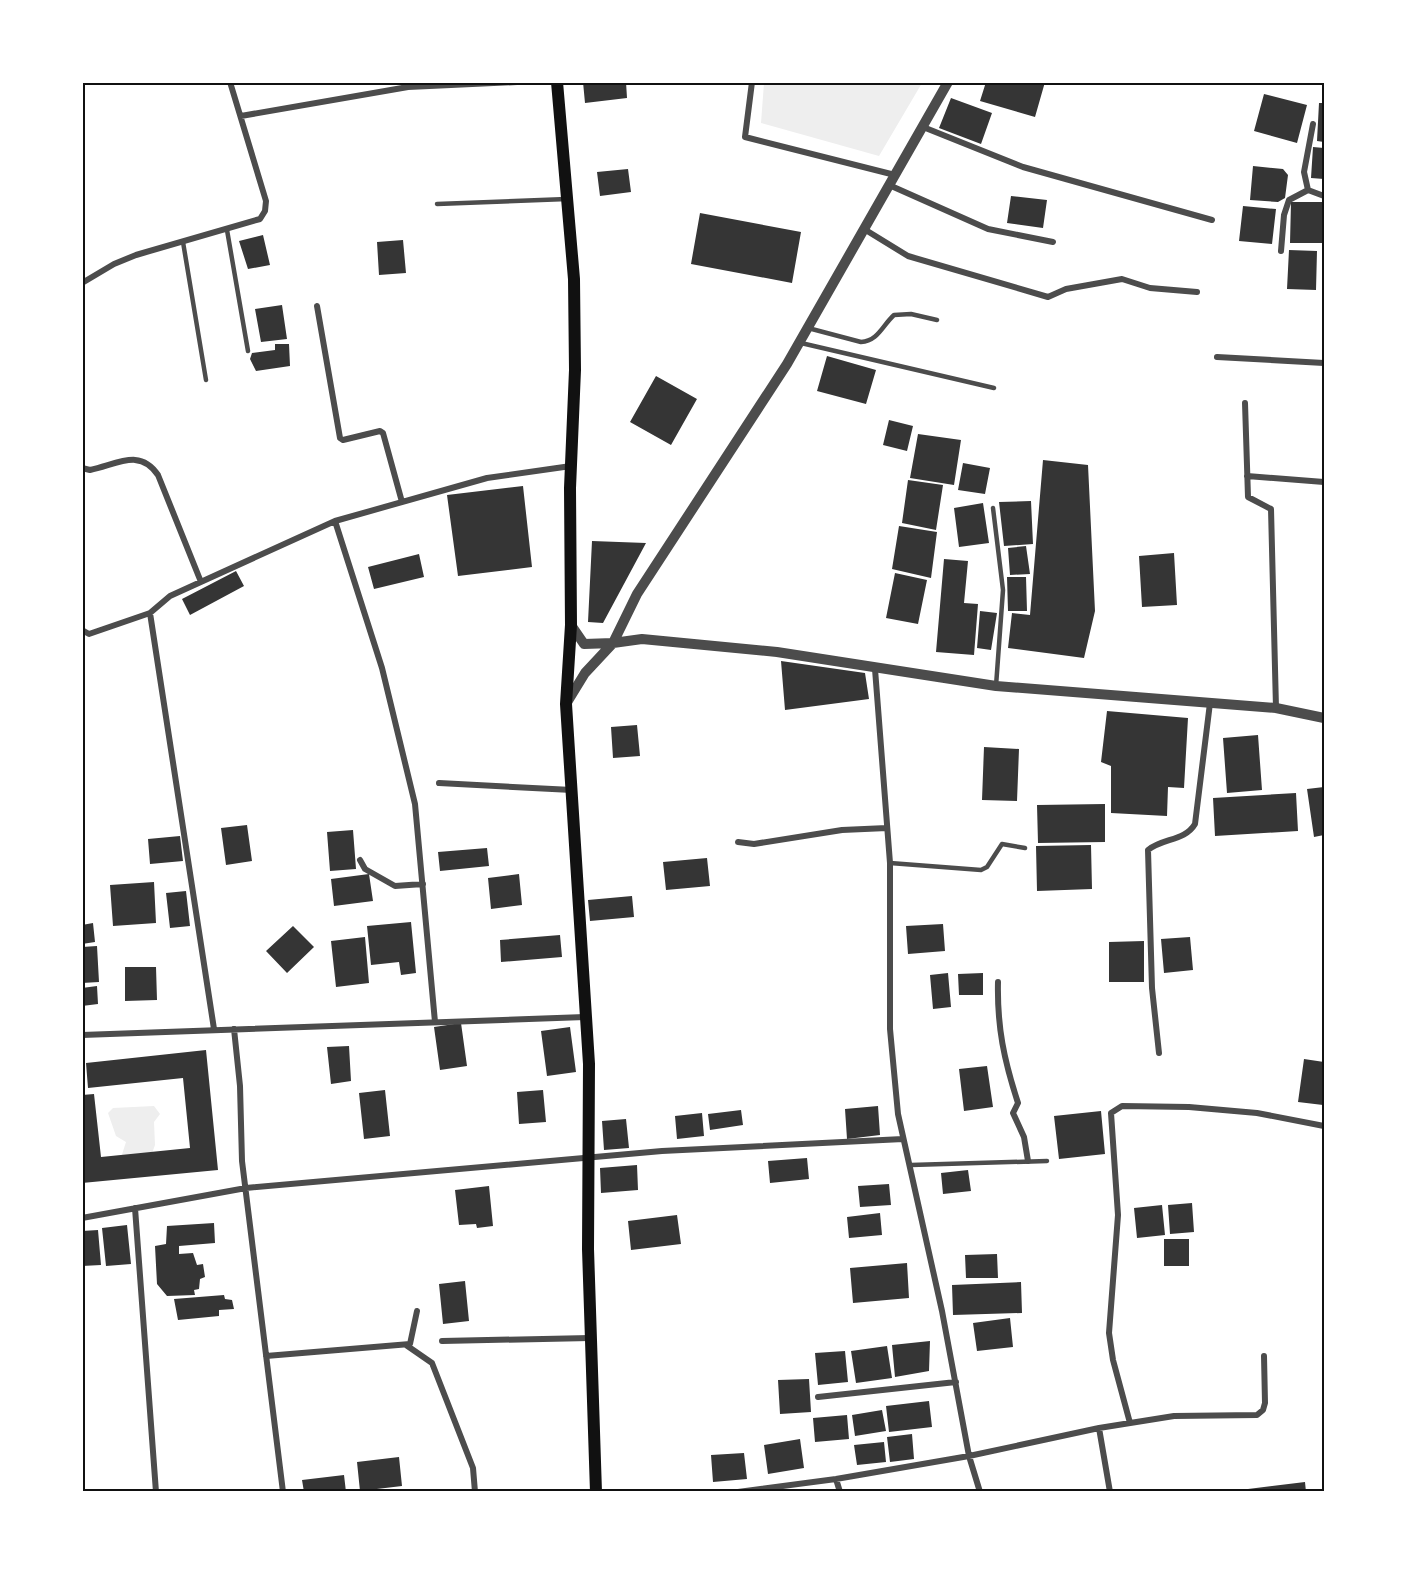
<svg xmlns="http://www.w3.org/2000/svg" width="1407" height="1574" font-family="'Roboto Serif',serif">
  <rect width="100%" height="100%" fill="#fff"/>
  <!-- green -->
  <path fill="#eee" d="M 764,83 L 764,82 L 922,83 L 879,156 L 761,123 Z
    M 154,1106 L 160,1114 L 154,1122 L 155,1145 L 146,1170 L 117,1170 L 126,1142 L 116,1136 L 108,1113 L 113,1108 Z"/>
  <!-- building -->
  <path fill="#353535" d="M 583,82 L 626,82 L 627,98 L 585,103 Z
    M 986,82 L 1045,82 L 1035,117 L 980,101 Z
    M 1264,94 L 1307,105 L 1297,143 L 1254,131 Z
    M 951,98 L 992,113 L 981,144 L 939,128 Z
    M 1319,103 L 1324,103 L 1324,142 L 1317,141 Z
    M 1313,147 L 1324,148 L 1324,179 L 1311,178 Z
    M 1253,166 L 1283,169 L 1288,175 L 1285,198 L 1278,202 L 1250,200 Z
    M 628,169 L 631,192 L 600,196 L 597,172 Z
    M 1011,196 L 1047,200 L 1043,228 L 1007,223 Z
    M 1291,202 L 1322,202 L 1322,243 L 1290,243 Z
    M 1243,206 L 1276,209 L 1272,244 L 1239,241 Z
    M 700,213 L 801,232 L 792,283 L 691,264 Z
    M 263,235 L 270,265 L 248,269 L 239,241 Z
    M 403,240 L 406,273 L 379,275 L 377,242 Z
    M 1289,250 L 1317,251 L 1316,290 L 1287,289 Z
    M 282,305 L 287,339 L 261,342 L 255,309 Z
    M 275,344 L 289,344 L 290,366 L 256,371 L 250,359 L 252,353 L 275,350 Z
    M 827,356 L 876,370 L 866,404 L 817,391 Z
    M 656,376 L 697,399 L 671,445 L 630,422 Z
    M 889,420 L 913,426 L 907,451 L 883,445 Z
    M 918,434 L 961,440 L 954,485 L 910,478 Z
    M 1043,460 L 1088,465 L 1095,611 L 1084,658 L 1008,648 L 1012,613 L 1030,615 Z
    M 963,463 L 990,468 L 985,494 L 958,490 Z
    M 908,480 L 943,485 L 936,530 L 902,523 Z
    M 523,486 L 532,567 L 458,576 L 447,495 Z
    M 1031,501 L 1033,544 L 1004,546 L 999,502 Z
    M 983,503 L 989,543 L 959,547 L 954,508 Z
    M 899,526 L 937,532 L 931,578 L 892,569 Z
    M 592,541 L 646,543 L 603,623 L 588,622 Z
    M 1026,546 L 1030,574 L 1010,575 L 1008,548 Z
    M 1174,553 L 1177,605 L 1142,607 L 1139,556 Z
    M 419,554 L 424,577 L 374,589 L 368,567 Z
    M 944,559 L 968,561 L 964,603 L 978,604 L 974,655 L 936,652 Z
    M 236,571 L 244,586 L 190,615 L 182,599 Z
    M 895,573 L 927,580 L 918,624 L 886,618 Z
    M 1007,577 L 1026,577 L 1027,611 L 1008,611 Z
    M 980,611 L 997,613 L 991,650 L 977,648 Z
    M 781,661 L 865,673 L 869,699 L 785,710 Z
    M 1107,711 L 1188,718 L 1184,788 L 1168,787 L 1167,816 L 1111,813 L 1111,766 L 1101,762 Z
    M 637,725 L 640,756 L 613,758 L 611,727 Z
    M 1258,735 L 1262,790 L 1227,793 L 1223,738 Z
    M 984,747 L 1019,749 L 1017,801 L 982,800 Z
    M 1324,787 L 1324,835 L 1314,837 L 1307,789 Z
    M 1296,793 L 1298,831 L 1215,836 L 1213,798 Z
    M 1105,804 L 1105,842 L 1038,843 L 1037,805 Z
    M 247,825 L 252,861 L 226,865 L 221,828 Z
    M 353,830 L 356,869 L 330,871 L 327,832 Z
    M 180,836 L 183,861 L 150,864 L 148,839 Z
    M 1091,845 L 1092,889 L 1037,891 L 1036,846 Z
    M 487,848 L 489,866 L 440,871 L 438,852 Z
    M 707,858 L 710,886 L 666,890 L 663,862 Z
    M 369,874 L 373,901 L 334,906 L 331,879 Z
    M 519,874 L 522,905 L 491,909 L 488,878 Z
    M 154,882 L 156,923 L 113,926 L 110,885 Z
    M 186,891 L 190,926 L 170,928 L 166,893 Z
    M 632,896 L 634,917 L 590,921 L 588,900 Z
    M 411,922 L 416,973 L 401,975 L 399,962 L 371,965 L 367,926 Z
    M 93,923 L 95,942 L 82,944 L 82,925 Z
    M 943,924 L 945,951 L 908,954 L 906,926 Z
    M 293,926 L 314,947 L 287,973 L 266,951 Z
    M 560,935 L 562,957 L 501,962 L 500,940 Z
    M 365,937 L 369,983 L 336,987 L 331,941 Z
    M 1190,937 L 1193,970 L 1164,973 L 1161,939 Z
    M 1144,941 L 1144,982 L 1109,982 L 1109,942 Z
    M 97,946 L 99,982 L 82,983 L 82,947 Z
    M 125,967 L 156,967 L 157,1000 L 125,1001 Z
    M 948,973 L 951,1007 L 933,1009 L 930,975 Z
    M 983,973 L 983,995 L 959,995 L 958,974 Z
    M 97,986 L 98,1004 L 82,1006 L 82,988 Z
    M 461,1023 L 467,1066 L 440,1070 L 434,1027 Z
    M 570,1027 L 576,1072 L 547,1076 L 541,1031 Z
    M 349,1046 L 351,1081 L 331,1084 L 327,1047 Z
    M 206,1050 L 218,1170 L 82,1183 L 82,1095 L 94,1094 L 101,1157 L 190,1148 L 183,1078 L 88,1088 L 86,1063 Z
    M 1304,1059 L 1324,1062 L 1323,1105 L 1298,1102 Z
    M 987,1066 L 993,1107 L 964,1111 L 959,1069 Z
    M 385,1090 L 390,1136 L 364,1139 L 359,1093 Z
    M 543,1090 L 546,1122 L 519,1124 L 517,1092 Z
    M 878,1106 L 880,1135 L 847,1139 L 845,1109 Z
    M 741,1110 L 743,1125 L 710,1130 L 708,1114 Z
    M 1101,1111 L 1105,1154 L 1059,1159 L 1054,1116 Z
    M 702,1113 L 704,1136 L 677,1139 L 675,1116 Z
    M 626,1119 L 629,1148 L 604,1150 L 602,1121 Z
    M 807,1158 L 809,1179 L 770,1183 L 768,1161 Z
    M 637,1165 L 638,1190 L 601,1193 L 600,1168 Z
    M 968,1170 L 971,1191 L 943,1194 L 941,1173 Z
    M 889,1184 L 891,1205 L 860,1207 L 858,1186 Z
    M 489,1186 L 493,1226 L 477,1228 L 476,1224 L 459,1225 L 455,1190 Z
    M 1192,1203 L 1194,1232 L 1170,1234 L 1168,1205 Z
    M 1162,1205 L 1165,1235 L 1137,1238 L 1134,1208 Z
    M 880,1213 L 882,1235 L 849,1238 L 847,1217 Z
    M 677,1215 L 681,1244 L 631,1250 L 628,1221 Z
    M 214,1223 L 215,1243 L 179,1246 L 179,1254 L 193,1253 L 197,1265 L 203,1264 L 205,1277 L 200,1279 L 199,1289 L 194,1290 L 195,1295 L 167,1296 L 157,1284 L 155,1246 L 166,1244 L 167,1226 Z
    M 127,1225 L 131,1264 L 106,1266 L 102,1228 Z
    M 98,1230 L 101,1265 L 82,1266 L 82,1231 Z
    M 1164,1239 L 1189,1239 L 1189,1266 L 1164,1266 Z
    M 997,1254 L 998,1278 L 966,1278 L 965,1255 Z
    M 907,1263 L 909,1298 L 853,1303 L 850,1268 Z
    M 465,1281 L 469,1321 L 443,1324 L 439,1284 Z
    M 1021,1282 L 1022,1313 L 953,1315 L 952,1285 Z
    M 224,1295 L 225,1299 L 232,1300 L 234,1309 L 219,1310 L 219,1316 L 178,1320 L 174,1299 Z
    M 1010,1318 L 1013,1347 L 977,1351 L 973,1323 Z
    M 930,1341 L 929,1371 L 895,1377 L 892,1345 Z
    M 887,1346 L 892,1378 L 856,1383 L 851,1351 Z
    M 845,1351 L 848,1382 L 818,1385 L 815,1353 Z
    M 809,1379 L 811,1412 L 780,1414 L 778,1380 Z
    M 929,1401 L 932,1427 L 889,1432 L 886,1406 Z
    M 882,1410 L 886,1431 L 855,1436 L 852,1415 Z
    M 847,1415 L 849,1439 L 815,1442 L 813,1418 Z
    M 912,1434 L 914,1459 L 890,1462 L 887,1437 Z
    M 800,1439 L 804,1468 L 768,1474 L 764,1445 Z
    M 884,1442 L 886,1462 L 857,1465 L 854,1445 Z
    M 744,1453 L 747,1479 L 713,1482 L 711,1455 Z
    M 399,1457 L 402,1486 L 360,1491 L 357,1462 Z
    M 344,1475 L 346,1492 L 304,1492 L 302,1480 Z
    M 1305,1482 L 1306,1492 L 1248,1492 L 1248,1489 Z"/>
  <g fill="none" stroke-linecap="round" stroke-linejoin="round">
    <!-- service -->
    <path stroke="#4c4c4c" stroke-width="4.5" d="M 437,204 L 567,199
      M 227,230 L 248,351
      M 183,242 L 206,380
      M 808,328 L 861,342 C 878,341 882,326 894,315 L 911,314 L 937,320
      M 801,343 L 994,388
      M 993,508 L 1003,590 L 996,686
      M 890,863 L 981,870 L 987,867 L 1002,844 L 1025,848
      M 911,1165 L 1047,1161"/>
    <!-- minor -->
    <path stroke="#4c4c4c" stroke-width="6" d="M 752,82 L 745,137 L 895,175
      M 241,116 L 408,87 L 517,82
      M 1313,124 L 1304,172 L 1308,190 L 1324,196
      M 923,127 L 1023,167 L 1212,220
      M 889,185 L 988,229 L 1053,242
      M 864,229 L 908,256 L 1048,297 L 1066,289 L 1122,279 L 1150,288 L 1197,292
      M 1281,251 L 1284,215 L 1289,200 L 1308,190
      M 82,283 L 114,264 L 136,255 L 260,219 L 265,211 L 266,201 L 230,82
      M 317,306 L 340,438 L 343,440 L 380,431 L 383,433 L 402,502
      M 1217,357 L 1324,363
      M 1245,403 L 1248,497 L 1271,509 L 1276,708
      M 82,468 L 90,470 C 118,464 140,448 158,475 L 201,582
      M 1247,476 L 1324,482
      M 335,521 L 382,668 L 415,804 L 435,1022
      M 150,613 L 214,1029
      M 82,630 L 89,634 L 150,613 L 170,596 L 335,521 L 487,478 L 571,466
      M 875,669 L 890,863 L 890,1029 L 898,1114 L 942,1311 L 969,1456 L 980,1492
      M 439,783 L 572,790
      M 738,842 L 754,844 L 842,830 L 887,828
      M 360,860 L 365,869 L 395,886 L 423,884
      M 998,982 C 997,1027 1004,1060 1018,1103 L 1013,1113 L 1024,1137 L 1028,1161
      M 234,1029 L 240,1086 L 242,1161 L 283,1492
      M 82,1035 L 585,1017
      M 1159,1053 L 1152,988 L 1148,850 C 1163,838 1185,841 1195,824 L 1210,703
      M 135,1208 L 156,1492
      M 82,1218 L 246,1188 L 662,1151 L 903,1139
      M 442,1341 L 590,1338
      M 406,1345 L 432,1363 L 473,1468 L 475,1492
      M 266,1356 L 410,1344 L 417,1311
      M 818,1397 L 956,1382
      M 1130,1423 L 1113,1360 L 1109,1333 L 1118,1215 L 1111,1113 L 1122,1106 L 1189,1107 L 1257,1113 L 1324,1126
      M 1099,1428 L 1110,1492
      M 836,1479 L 840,1492
      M 738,1492 L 836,1479 L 969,1456 L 1099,1428 L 1174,1416 L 1257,1415 L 1263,1410 L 1265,1403 L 1264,1356"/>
    <!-- tertiary -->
    <path stroke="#4c4c4c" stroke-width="10" d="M 571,625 L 584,644 L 613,643 L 637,594 L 787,364 L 948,82
      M 566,704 L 585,673 L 613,643 L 642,639 L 777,652 L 996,686 L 1276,708 L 1324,718"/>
    <!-- secondary -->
    <path stroke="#111" stroke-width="12" d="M 557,82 L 574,279 L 575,370 L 570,488 L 571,625 L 566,704 L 589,1064 L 588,1249 L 596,1492"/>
  </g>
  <!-- border -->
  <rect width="1407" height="1574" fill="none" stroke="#ffffff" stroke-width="168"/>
  <rect x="84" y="84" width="1239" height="1406" fill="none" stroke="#111" stroke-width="2"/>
</svg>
